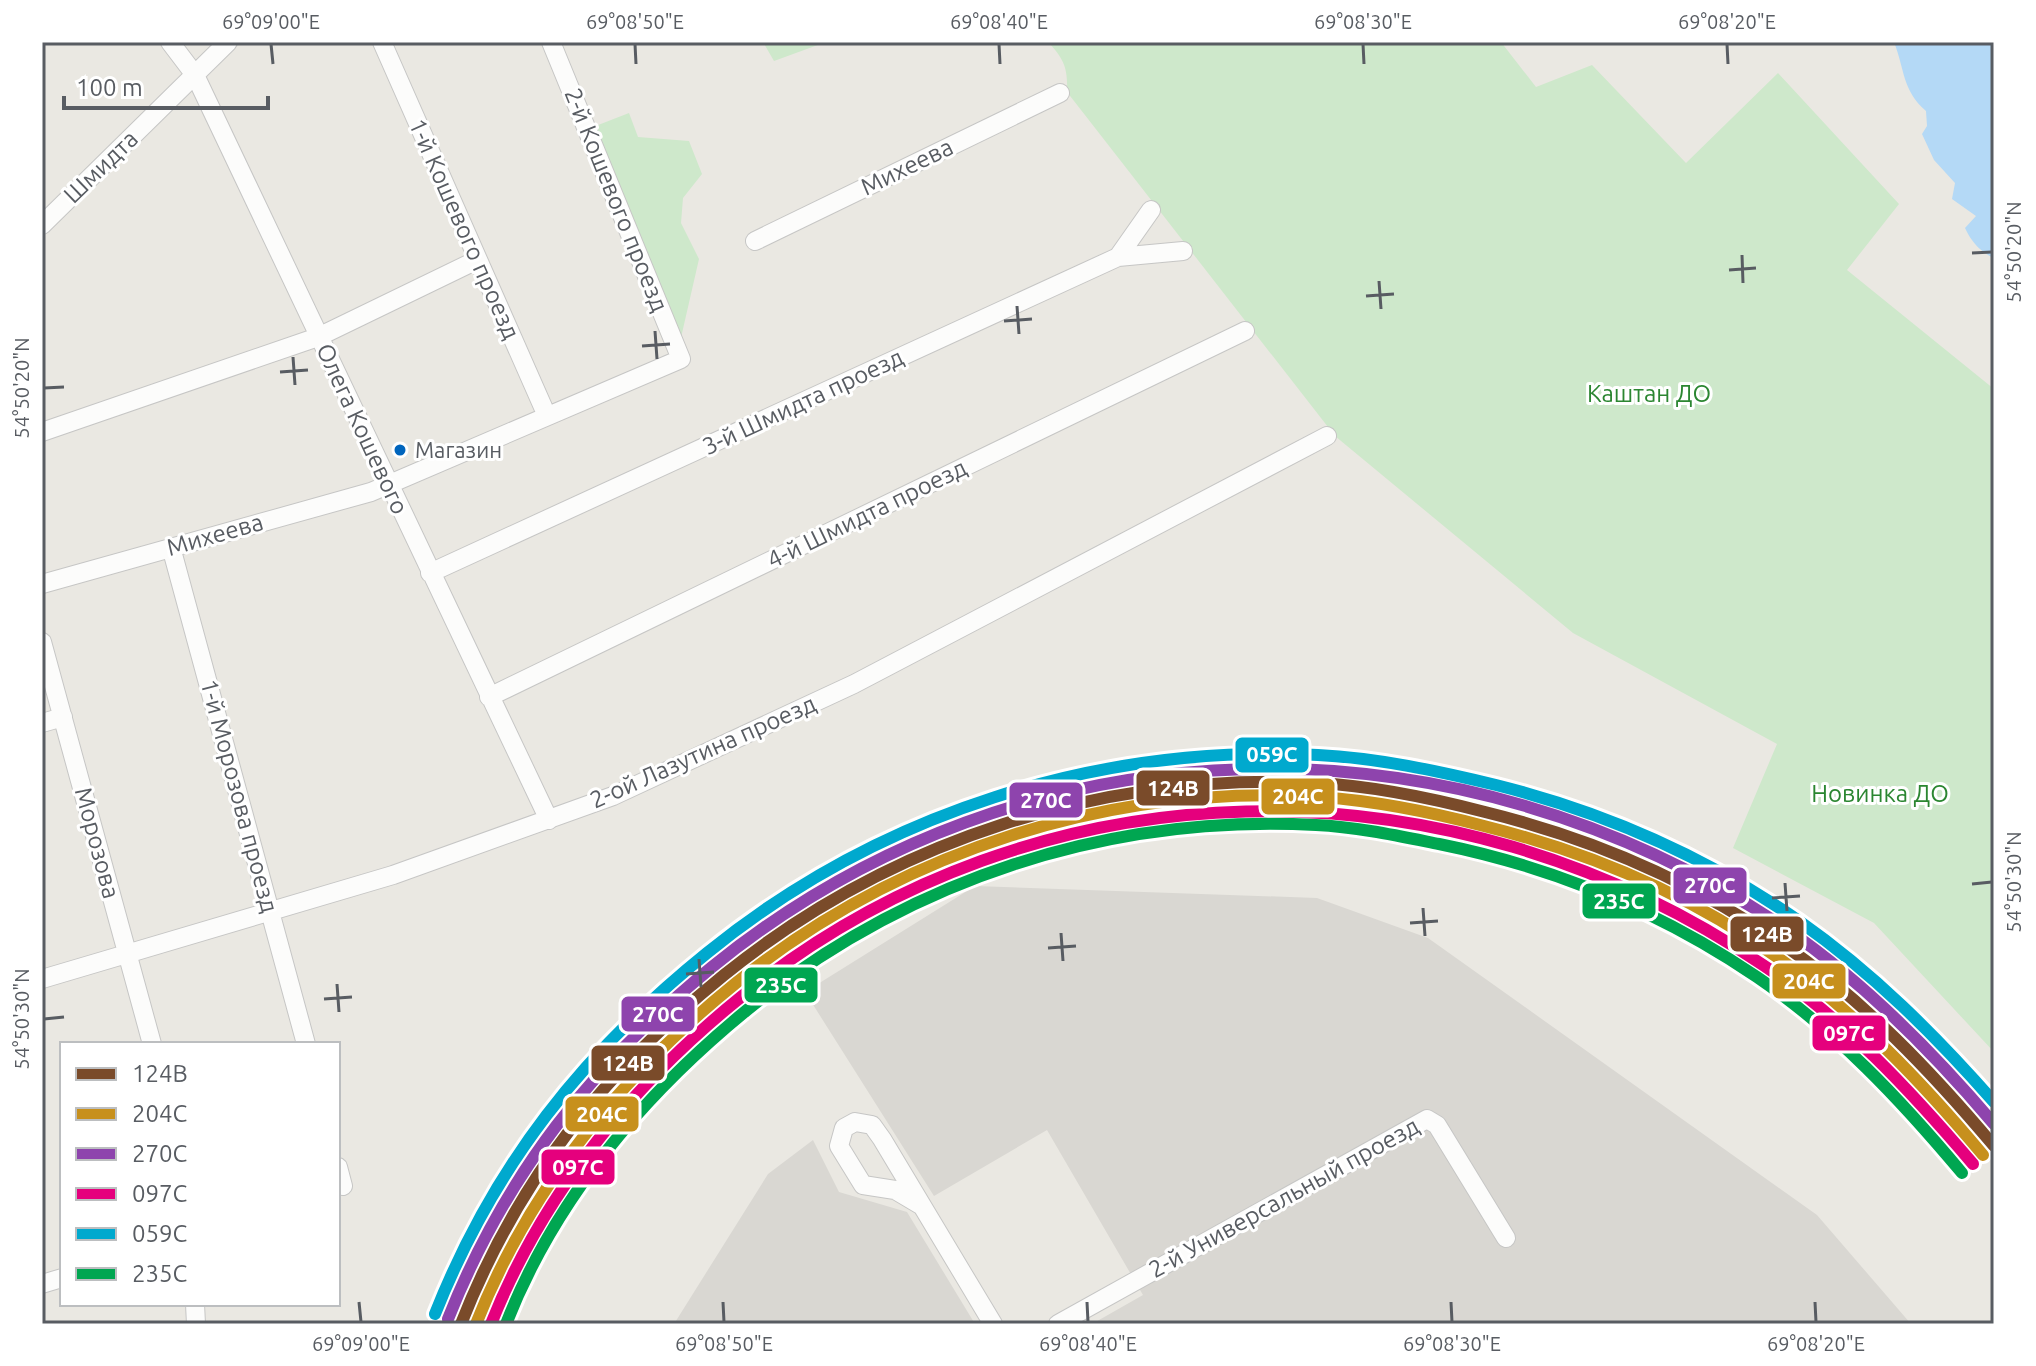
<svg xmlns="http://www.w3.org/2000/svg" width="2036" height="1366" font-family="Ubuntu,sans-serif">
  <rect width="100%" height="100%" fill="#eae8e2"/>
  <!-- industrial -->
  <path fill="#d9d7d2" d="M 975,886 L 1317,898 L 1428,938 L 1817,1215 L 1911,1324 L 1092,1324 L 1143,1295 L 1047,1130 L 934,1196 L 805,992 Z
    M 813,1140 L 839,1192 L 907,1212 L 975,1324 L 674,1324 L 768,1174 Z"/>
  <!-- green -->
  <path fill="#cee8cb" d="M 763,42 L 826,42 L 774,61 Z
    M 1048,42 L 1501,42 L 1536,87 L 1592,65 L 1686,163 L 1778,73 L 1899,204 L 1847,270 L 1994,389 L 1994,1052 L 1874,923 L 1733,848 L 1777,744 L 1573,633 L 1335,436 L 1067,92 C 1068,68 1064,59 1048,42 Z
    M 629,113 L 638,137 L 689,141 L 702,174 L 683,198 L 681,223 L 699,259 L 680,342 L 593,127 Z"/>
  <!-- water -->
  <path fill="#b4d9f6" d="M 1894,42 L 1994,42 L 1994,258 C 1980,252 1971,241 1965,228 L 1976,216 L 1952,199 L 1955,183 L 1934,160 L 1922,134 L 1927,126 L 1926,111 C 1902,90 1905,70 1894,42 Z"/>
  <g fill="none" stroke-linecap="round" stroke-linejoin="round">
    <!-- minor casing -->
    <g stroke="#c6c6c5" stroke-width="20">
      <path id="minor" d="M 170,42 L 195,75 L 549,820
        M 382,42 L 547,416
        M 42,225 L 228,42
        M 755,241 L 1060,93
        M 1118,257 L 1151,210
        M 42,432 L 318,337 L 477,260
        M 171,547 L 306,1044
        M 430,573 L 1118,257 L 1183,251
        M 42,584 L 371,492 L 681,359 L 551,42
        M 42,642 L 152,1044
        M 489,697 L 1245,331
        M 42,723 L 63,717
        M 42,979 L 393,875 L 613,796 L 854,684 L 1327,436
        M 338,1167 L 343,1186
        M 922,1206 L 895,1190 L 863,1185 L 839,1146 L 844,1128 L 855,1122 L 872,1125 L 882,1139 L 993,1324
        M 42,1284 L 62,1278
        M 195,1304 L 196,1324
        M 1058,1324 L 1427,1119 L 1437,1125 L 1506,1238"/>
    </g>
    <!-- minor -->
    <use href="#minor" stroke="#fcfcfb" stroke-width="18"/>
    <!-- rail-1 casing -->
    <g stroke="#fff" stroke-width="18">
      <path id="rail-1" d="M 461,1324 C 518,1179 603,1073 724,975 C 891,840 1103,772 1318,783 C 1374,786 1431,798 1485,812 C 1591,838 1694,882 1784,945 C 1864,1001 1931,1071 1994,1146"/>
    </g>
    <!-- rail-2 casing -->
    <g stroke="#fff" stroke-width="18">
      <path id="rail-2" d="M 476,1324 C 530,1187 622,1075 736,983 C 900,851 1110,784 1321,797 C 1376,801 1431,812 1484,826 C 1588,852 1690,895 1777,957 C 1856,1013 1921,1081 1983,1155"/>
    </g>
    <!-- rail-3 casing -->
    <g stroke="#fff" stroke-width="18">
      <path id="rail-3" d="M 448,1319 C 505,1175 592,1065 712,967 C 1024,713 1456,706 1788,930 C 1866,984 1933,1052 1994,1124"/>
    </g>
    <!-- rail-4 casing -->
    <g stroke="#fff" stroke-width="18">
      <path id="rail-4" d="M 491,1324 C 543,1193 632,1085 741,997 C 1037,757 1450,753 1763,965 C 1844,1019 1910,1090 1973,1164"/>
    </g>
    <!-- rail-5 casing -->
    <g stroke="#fff" stroke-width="18">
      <path id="rail-5" d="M 435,1314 C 494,1165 583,1053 707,953 C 879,813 1097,744 1318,755 C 1378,758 1438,771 1496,785 C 1604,812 1708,858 1799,921 C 1873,973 1935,1035 1994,1102"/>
    </g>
    <!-- rail-6 casing -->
    <g stroke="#fff" stroke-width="18">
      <path id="rail-6" d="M 506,1324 C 555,1199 643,1095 747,1010 C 909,879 1108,814 1316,825 C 1358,827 1399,836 1439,844 C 1553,867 1661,912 1757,977 C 1836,1031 1901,1100 1962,1173"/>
    </g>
    <!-- rail-1 -->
    <use href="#rail-1" stroke="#7a4b2a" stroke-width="12"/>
    <!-- rail-2 -->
    <use href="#rail-2" stroke="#c7901d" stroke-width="12"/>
    <!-- rail-3 -->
    <use href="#rail-3" stroke="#8e44ad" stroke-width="12"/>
    <!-- rail-4 -->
    <use href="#rail-4" stroke="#e5007d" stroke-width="12"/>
    <!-- rail-5 -->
    <use href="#rail-5" stroke="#00a9ce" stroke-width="12"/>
    <!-- rail-6 -->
    <use href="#rail-6" stroke="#00a651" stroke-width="12"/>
  </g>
  <!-- ticks -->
  <path fill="none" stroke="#585c62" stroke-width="3" d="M 271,44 L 273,64M 635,44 L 636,64M 999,44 L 1000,64M 1363,44 L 1364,64M 1727,44 L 1728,64M 1972,253 L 1992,252M 1742,255 L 1743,283M 1729,270 L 1756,268M 1379,281 L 1381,309M 1366,296 L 1394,294M 1017,306 L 1019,334M 1004,321 L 1032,319M 655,331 L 657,359M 642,346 L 670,344M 293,357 L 295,385M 280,372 L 308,370M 44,388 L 64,387M 1785,883 L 1787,911M 1972,884 L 1992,882M 1772,898 L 1800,896M 1423,908 L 1425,936M 1410,923 L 1438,921M 1061,933 L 1063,961M 1048,948 L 1076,946M 699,959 L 701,987M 686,974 L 714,972M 337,984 L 339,1012M 324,999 L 352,997M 44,1019 L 64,1017M 359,1302 L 361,1322M 723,1302 L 724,1322M 1087,1302 L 1088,1322M 1451,1302 L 1452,1322M 1815,1302 L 1816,1322"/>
  <!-- markers -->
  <circle fill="#0065bd" stroke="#fff" stroke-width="3" cx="400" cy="450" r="7"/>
  <g text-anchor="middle" stroke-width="6" stroke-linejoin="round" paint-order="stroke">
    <!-- bus labels -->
    <g font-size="22" fill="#585c62" stroke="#fff" text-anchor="start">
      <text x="415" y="458">Магазин</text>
    </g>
    <!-- street labels -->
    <g font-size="24" fill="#585c62" stroke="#fff">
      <text transform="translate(101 167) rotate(-44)" y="8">Шмидта</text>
      <text transform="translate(907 167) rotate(-26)" y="8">Михеева</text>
      <text transform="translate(616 200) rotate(68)" y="8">2-й Кошевого проезд</text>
      <text transform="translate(464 229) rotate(66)" y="8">1-й Кошевого проезд</text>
      <text transform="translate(803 402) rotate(-25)" y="8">3-й Шмидта проезд</text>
      <text transform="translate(362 429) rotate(65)" y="8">Олега Кошевого</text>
      <text transform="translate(867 514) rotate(-26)" y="8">4-й Шмидта проезд</text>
      <text transform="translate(215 535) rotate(-16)" y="8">Михеева</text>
      <text transform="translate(703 752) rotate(-24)" y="8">2-ой Лазутина проезд</text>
      <text transform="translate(239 796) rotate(75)" y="8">1-й Морозова проезд</text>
      <text transform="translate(97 843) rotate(75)" y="8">Морозова</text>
      <text transform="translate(1284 1198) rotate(-29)" y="8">2-й Универсальный проезд</text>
    </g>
    <!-- park labels -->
    <g font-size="24" fill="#2b8631" stroke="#fff">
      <text x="1649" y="402">Каштан ДО</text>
      <text x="1880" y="802">Новинка ДО</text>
    </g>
  </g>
  <g stroke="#fff" stroke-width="3">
    <rect x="1234" y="736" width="76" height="38" rx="8" fill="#00a9ce"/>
    <rect x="1135" y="769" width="76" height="38" rx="8" fill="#7a4b2a"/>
    <rect x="1260" y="777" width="76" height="39" rx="8" fill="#c7901d"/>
    <rect x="1008" y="781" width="76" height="38" rx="8" fill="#8e44ad"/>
    <rect x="1672" y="866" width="76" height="39" rx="8" fill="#8e44ad"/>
    <rect x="1581" y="882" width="76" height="38" rx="8" fill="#00a651"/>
    <rect x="1729" y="915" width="76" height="38" rx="8" fill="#7a4b2a"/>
    <rect x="1771" y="962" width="76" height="38" rx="8" fill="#c7901d"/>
    <rect x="743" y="966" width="76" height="38" rx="8" fill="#00a651"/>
    <rect x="620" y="995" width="76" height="38" rx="8" fill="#8e44ad"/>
    <rect x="1811" y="1014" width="76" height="38" rx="8" fill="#e5007d"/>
    <rect x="590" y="1044" width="76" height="38" rx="8" fill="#7a4b2a"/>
    <rect x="564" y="1095" width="76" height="38" rx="8" fill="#c7901d"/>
    <rect x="540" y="1148" width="76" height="38" rx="8" fill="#e5007d"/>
  </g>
  <g font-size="22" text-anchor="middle" font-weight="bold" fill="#fff">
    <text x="1272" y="762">059С</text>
    <text x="1173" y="796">124В</text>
    <text x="1298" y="804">204С</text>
    <text x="1046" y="808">270С</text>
    <text x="1710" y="893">270С</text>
    <text x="1619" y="909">235С</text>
    <text x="1767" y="942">124В</text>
    <text x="1809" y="989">204С</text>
    <text x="781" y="993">235С</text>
    <text x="658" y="1022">270С</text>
    <text x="1849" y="1041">097С</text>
    <text x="628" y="1071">124В</text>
    <text x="602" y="1122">204С</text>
    <text x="578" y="1175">097С</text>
  </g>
  <!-- border -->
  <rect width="2036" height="1366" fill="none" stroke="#ffffff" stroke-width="88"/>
  <!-- legend -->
  <rect x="60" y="1042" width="280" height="264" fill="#ffffff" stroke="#bcbec0" stroke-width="2"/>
  <rect x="76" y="1068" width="40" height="12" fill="#7a4b2a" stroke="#bcbec0" stroke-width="2"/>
  <text x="132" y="1082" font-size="24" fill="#585c62">124В</text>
  <rect x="76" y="1108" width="40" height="12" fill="#c7901d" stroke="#bcbec0" stroke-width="2"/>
  <text x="132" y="1122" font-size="24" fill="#585c62">204С</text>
  <rect x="76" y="1148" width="40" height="12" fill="#8e44ad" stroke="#bcbec0" stroke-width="2"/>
  <text x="132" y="1162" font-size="24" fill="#585c62">270С</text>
  <rect x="76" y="1188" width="40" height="12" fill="#e5007d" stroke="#bcbec0" stroke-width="2"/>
  <text x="132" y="1202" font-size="24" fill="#585c62">097С</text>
  <rect x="76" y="1228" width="40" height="12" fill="#00a9ce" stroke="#bcbec0" stroke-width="2"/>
  <text x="132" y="1242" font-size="24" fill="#585c62">059С</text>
  <rect x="76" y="1268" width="40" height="12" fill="#00a651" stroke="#bcbec0" stroke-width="2"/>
  <text x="132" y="1282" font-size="24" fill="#585c62">235С</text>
  <!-- scale -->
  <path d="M64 96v12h204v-12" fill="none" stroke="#585c62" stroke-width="4"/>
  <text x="76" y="96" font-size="24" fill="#585c62" stroke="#ffffff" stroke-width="6" paint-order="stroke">100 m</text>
  <rect x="44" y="44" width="1948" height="1278" fill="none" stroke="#585c62" stroke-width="3"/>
  <g font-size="20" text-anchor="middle" fill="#585c62">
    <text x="271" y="29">69°09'00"E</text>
    <text x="635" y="29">69°08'50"E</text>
    <text x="999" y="29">69°08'40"E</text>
    <text x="1363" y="29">69°08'30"E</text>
    <text x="1727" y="29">69°08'20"E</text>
    <text transform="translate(2014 252) rotate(-90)" y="7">54°50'20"N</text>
    <text transform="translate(22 388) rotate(-90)" y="7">54°50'20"N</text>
    <text transform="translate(2014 882) rotate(-90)" y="7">54°50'30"N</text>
    <text transform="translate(22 1019) rotate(-90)" y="7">54°50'30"N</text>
    <text x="361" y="1351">69°09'00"E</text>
    <text x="724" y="1351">69°08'50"E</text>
    <text x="1088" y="1351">69°08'40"E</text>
    <text x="1452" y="1351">69°08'30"E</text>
    <text x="1816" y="1351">69°08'20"E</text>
  </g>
</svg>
